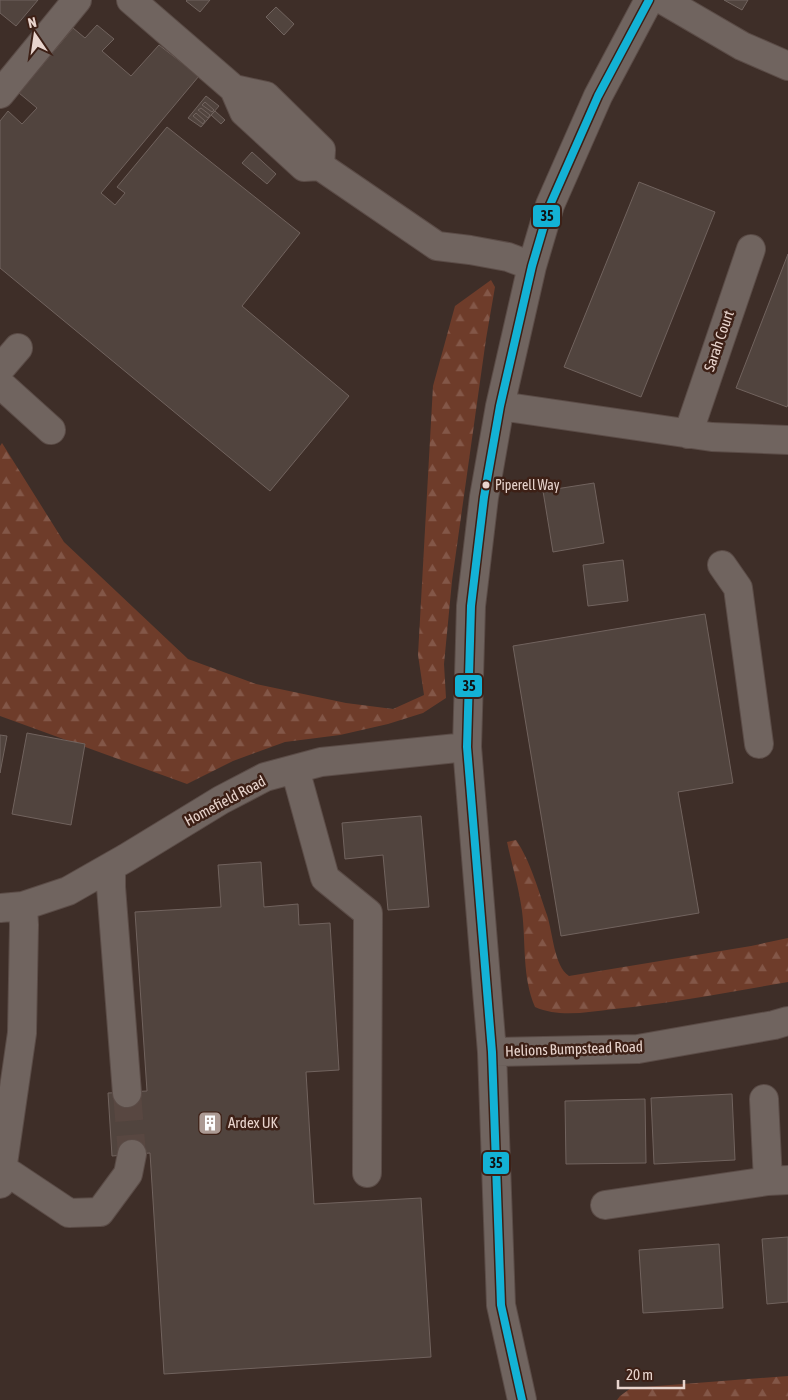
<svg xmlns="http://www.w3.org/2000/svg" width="788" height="1400" font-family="'Asap Condensed',sans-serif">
  <defs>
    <pattern id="forest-firs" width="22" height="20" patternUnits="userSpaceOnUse" patternTransform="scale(1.25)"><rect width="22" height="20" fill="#6e3c2a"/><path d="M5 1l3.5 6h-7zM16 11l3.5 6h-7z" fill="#835748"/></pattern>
  </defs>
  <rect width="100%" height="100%" fill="#3e2e28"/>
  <!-- forest -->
  <path fill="url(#forest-firs)" d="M 491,280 L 495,287 L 486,339 L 452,581 L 444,664 L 446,698 L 423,713 L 388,724 L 340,735 L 285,742 L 233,761 L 187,784 L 0,716 L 0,446 L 2,443 L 64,542 L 188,659 L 256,684 L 346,703 L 393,709 L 424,695 L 418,655 L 433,386 L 455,306 Z
    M 516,840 C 530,860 539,892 547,915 C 553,933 554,966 569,976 L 751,946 L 788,938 L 788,982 C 730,992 672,1003 614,1009 C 587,1012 560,1018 535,1007 C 522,977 526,943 522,911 C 519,888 512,865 507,842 Z
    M 788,1376 L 788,1400 L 617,1400 L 620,1396 L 631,1388 Z"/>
  <!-- building -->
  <path fill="#51443e" stroke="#71635e" d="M 0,0 L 38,0 L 16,26 L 0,13 Z
    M 187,0 L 210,0 L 200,12 L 186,1 Z
    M 724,0 L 748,0 L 742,10 Z
    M 276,7 L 294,24 L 284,35 L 266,17 Z
    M 97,25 L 114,39 L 102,51 L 131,76 L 159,45 L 199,76 L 101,193 L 115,205 L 125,193 L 117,187 L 167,127 L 300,233 L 242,306 L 349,396 L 270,491 L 0,268 L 0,121 L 8,111 L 22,124 L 37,108 L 19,93 L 73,28 L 85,38 Z
    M 206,96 L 219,106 L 201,127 L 188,118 Z
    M 205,102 L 214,110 L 212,112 L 202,105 Z
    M 201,108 L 210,115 L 208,118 L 198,110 Z
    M 215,111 L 225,120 L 221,124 L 211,115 Z
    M 196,113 L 205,121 L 203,124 L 193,116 Z
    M 252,152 L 276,174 L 267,184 L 242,163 Z
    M 639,182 L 715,212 L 641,397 L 564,367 Z
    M 788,254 L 788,404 L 787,407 L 736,388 Z
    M 594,483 L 604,543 L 553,552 L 543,491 Z
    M 623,560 L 628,601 L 588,606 L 583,565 Z
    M 705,614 L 733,783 L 678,792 L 699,913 L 561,936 L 513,646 Z
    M 27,733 L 85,744 L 71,825 L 12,814 Z
    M 0,735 L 7,736 L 0,773 Z
    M 421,816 L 429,907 L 388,910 L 383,855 L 345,859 L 342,823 Z
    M 261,862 L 264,907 L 298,904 L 299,925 L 330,923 L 339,1070 L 306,1072 L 314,1204 L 421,1198 L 431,1357 L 164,1374 L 150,1153 L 112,1156 L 108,1093 L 147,1091 L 135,912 L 221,907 L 218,865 Z
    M 732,1094 L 735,1160 L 654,1164 L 651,1098 Z
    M 645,1099 L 646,1163 L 566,1164 L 565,1101 Z
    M 788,1237 L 788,1302 L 767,1304 L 762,1239 Z
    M 719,1244 L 723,1308 L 643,1313 L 639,1250 Z"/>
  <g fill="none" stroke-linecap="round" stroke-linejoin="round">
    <!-- minor-tunnel -->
    <path stroke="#584741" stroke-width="28" stroke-dasharray="28 14" stroke-linecap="butt" d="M 127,1093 L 132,1154"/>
    <!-- minor casing -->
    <g stroke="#5b4c47" stroke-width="30">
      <path id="minor" d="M 131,0 L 234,89 L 244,112 L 304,167 L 320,166 L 437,246 L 470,250 L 508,257 L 532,266
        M 663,0 L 742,46 L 788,66
        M 234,89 L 266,96 L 321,150 L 320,166
        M 0,94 L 77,0
        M 0,369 L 18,348
        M 0,384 L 51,430
        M 500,406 L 712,437 L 788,440
        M 688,434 L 751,249
        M 722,565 L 738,588 L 759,744
        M 295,769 L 325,878 L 368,913 L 367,1173
        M 111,867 L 111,887 L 127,1093
        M 0,908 L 23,906 L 68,891 L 126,858 L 221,800 L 265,777 L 321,762 L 467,747
        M 492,1052 L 638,1049 L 774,1025 L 788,1021
        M 764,1099 L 768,1181
        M 3,1169 L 69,1213 L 100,1212 L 128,1174 L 132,1154
        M 0,1184 L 22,1033 L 24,925 L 23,906
        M 605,1205 L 768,1181 L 788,1180
        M 522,1400 L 501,1305 L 492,1052 L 467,747 L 471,606 L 484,497 L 500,406 L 532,266 L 550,205 L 598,96 L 649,0"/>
    </g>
    <!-- minor -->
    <use href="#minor" stroke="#70645f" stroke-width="28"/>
    <!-- bus-1 casing -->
    <g stroke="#3d2016" stroke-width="11">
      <path id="bus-1" d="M 522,1400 L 501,1305 L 492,1052 L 467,747 L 471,606 L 484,497 L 500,406 L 532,266 L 550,205 L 598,96 L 649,0"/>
    </g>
    <!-- bus-1 -->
    <use href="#bus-1" stroke="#13b2d5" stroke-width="8"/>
  </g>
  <!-- icons -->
  <defs>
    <g id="building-square" transform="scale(1.25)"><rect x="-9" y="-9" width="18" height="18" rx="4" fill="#ac9a93" stroke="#3d2016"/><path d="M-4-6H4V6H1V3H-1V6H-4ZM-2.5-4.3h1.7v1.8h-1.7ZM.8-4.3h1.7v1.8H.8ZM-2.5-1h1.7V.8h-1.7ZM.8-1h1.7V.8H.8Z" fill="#fff"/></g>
  </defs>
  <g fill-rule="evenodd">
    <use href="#building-square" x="210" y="1123"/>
  </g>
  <!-- markers -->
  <circle fill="#e8d4cd" stroke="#3d2016" stroke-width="2" cx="486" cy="485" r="4.5"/>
  <g text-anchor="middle" stroke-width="5" stroke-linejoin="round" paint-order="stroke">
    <!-- bus labels -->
    <g font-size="14" fill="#e8d4cd" stroke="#3d2016" text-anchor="start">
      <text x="495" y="490">Piperell Way</text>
    </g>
    <!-- street labels -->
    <g font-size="15" fill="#e8d4cd" stroke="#3d2016">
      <text transform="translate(719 341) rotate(-71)" y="5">Sarah Court</text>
      <text transform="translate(225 801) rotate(-28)" y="5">Homefield Road</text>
      <text transform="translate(574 1049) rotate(-2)" y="5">Helions Bumpstead Road</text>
    </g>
    <!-- poi labels -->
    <g font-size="15" fill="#e8d4cd" stroke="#3d2016" text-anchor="start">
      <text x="228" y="1128">Ardex UK</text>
    </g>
  </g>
  <g stroke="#3d2016" stroke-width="2">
    <rect x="532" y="204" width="29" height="24" rx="5" fill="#13b2d5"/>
    <rect x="454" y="674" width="29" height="24" rx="5" fill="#13b2d5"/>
    <rect x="482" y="1151" width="28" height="24" rx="5" fill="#13b2d5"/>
  </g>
  <g font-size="14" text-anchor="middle" font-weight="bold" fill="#111">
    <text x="547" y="221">35</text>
    <text x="469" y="691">35</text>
    <text x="496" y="1168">35</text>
  </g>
  <!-- north arrow -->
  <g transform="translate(35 35) rotate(347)" stroke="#3d2016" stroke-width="4" paint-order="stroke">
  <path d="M0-4L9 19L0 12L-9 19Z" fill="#e8d4cd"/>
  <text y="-8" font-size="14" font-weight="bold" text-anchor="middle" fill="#e8d4cd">N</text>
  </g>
  <!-- scale -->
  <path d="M618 1380v8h66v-8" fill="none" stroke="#e8d4cd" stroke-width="2.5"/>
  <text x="626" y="1380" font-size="15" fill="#e8d4cd" stroke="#3d2016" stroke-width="4" paint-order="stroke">20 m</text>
</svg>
